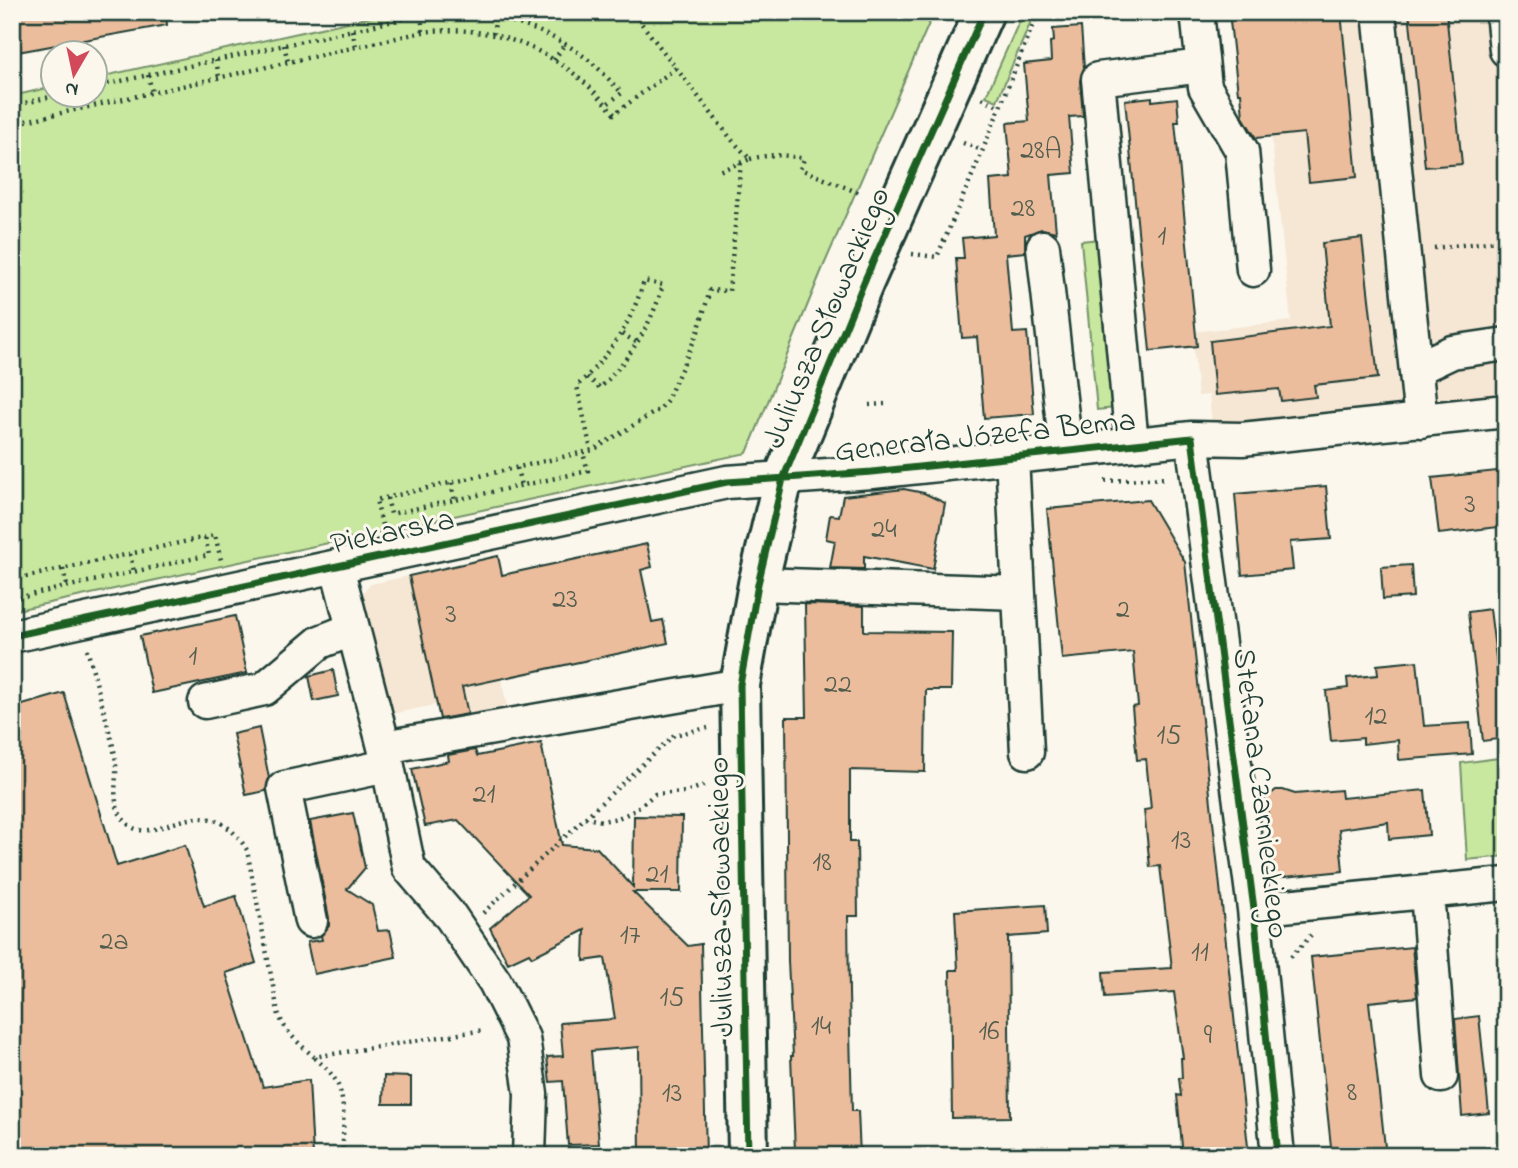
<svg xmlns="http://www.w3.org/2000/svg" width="1518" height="1168" font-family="'Indie Flower',sans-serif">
  <rect width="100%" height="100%" fill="#fbf7ec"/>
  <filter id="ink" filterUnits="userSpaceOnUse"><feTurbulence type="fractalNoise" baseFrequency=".0143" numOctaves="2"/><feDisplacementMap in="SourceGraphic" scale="14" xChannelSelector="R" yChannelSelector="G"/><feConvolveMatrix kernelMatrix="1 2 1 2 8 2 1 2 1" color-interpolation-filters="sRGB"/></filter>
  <g filter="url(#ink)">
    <!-- built -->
    <path fill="#f6e6d4" d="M 1258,12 L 1506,12 L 1506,426 L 1216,458 L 1209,395 L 1198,396 L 1192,332 L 1291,321 Z
      M 475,562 L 507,706 L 468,714 L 464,699 L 391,714 L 380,678 L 361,595 L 371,584 Z"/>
    <!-- green -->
    <path fill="#c8e79f" stroke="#74926a" stroke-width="2" d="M 393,12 L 934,12 L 821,272 L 747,453 L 12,611 L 12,96 L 52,87 L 52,94 L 94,94 L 95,78 Z
      M 1022,15 L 1032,19 L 997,101 L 986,96 Z
      M 1100,239 L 1124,407 L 1097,410 L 1081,241 Z
      M 1506,757 L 1506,856 L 1467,860 L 1461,763 Z"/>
    <!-- building -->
    <path fill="#ecbd9d" stroke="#1f3d34" stroke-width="2" d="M 12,12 L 166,12 L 167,25 L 12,53 Z
      M 1229,12 L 1341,12 L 1357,177 L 1309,182 L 1304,133 L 1256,138 L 1243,117 L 1241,93 L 1238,93 Z
      M 1409,12 L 1446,12 L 1462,164 L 1425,167 Z
      M 1081,27 L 1084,68 L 1080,81 L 1083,116 L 1069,117 L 1074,173 L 1051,175 L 1056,232 L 1042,229 L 1025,235 L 1025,252 L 1006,254 L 1013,333 L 1027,332 L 1034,414 L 984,418 L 977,337 L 962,338 L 956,258 L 964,258 L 962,238 L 994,235 L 990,180 L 1012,178 L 1007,123 L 1029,121 L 1024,64 L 1051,61 L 1050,42 L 1054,41 L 1053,29 Z
      M 1152,97 L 1152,101 L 1177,98 L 1179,122 L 1175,122 L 1197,346 L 1150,351 L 1125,100 Z
      M 1362,238 L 1378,378 L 1314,385 L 1316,397 L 1281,401 L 1279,389 L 1215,395 L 1210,341 L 1330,326 L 1322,243 Z
      M 1506,470 L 1506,526 L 1439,534 L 1432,478 Z
      M 1326,486 L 1331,539 L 1290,542 L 1293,570 L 1242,575 L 1235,494 Z
      M 904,489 L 924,493 L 945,503 L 933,569 L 864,556 L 864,569 L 830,568 L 835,541 L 826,539 L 830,515 L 839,516 L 843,496 Z
      M 1148,500 L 1185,562 L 1249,1156 L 1183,1156 L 1177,1095 L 1181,1096 L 1179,1078 L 1182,1078 L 1181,1058 L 1183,1058 L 1174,992 L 1105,997 L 1103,972 L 1172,968 L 1160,866 L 1150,867 L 1144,810 L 1151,809 L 1146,759 L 1137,760 L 1132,707 L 1138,706 L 1133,652 L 1062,659 L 1047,509 Z
      M 647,544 L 652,567 L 641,570 L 652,622 L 663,620 L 668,643 L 462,687 L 468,714 L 440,719 L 409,576 L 498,556 L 502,575 Z
      M 1411,565 L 1413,597 L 1383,599 L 1381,567 Z
      M 805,604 L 864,606 L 864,631 L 952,632 L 951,690 L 926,690 L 925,772 L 850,770 L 850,842 L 857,842 L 858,916 L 848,916 L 849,993 L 852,1111 L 858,1111 L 860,1156 L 796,1156 L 795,1151 L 791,1056 L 793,1056 L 788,961 L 786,717 L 807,717 Z
      M 1490,609 L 1506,738 L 1483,741 L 1468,612 Z
      M 235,616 L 247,673 L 152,693 L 140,636 Z
      M 1417,661 L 1424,726 L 1470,723 L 1472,754 L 1399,760 L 1398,740 L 1363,744 L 1363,738 L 1331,741 L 1326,691 L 1348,688 L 1347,678 L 1378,675 L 1377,665 Z
      M 333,670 L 338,696 L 314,701 L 309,676 Z
      M 64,693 L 117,866 L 185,845 L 204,906 L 236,896 L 256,963 L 226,973 L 263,1087 L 309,1080 L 313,1156 L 12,1156 L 12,708 Z
      M 259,728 L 269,778 L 266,791 L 246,795 L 233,734 Z
      M 541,743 L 562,845 L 597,848 L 633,887 L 634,816 L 682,817 L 681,892 L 633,892 L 688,946 L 701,944 L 706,1156 L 640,1156 L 639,1047 L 591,1051 L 599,1144 L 568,1145 L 563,1081 L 550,1082 L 547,1057 L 563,1056 L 560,1023 L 615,1019 L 605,958 L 584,961 L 585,930 L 532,957 L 529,953 L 508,963 L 490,928 L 529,895 L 458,820 L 425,826 L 412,769 L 449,761 L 448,755 L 475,750 L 477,756 Z
      M 1276,790 L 1283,790 L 1295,794 L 1341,790 L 1342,798 L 1425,790 L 1429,835 L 1389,839 L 1388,822 L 1339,829 L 1343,871 L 1275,878 L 1266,798 Z
      M 353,813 L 365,868 L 347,889 L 372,905 L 378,931 L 390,930 L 396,957 L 314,974 L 307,942 L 322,940 L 321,936 L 329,926 L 329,918 L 310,821 Z
      M 1045,905 L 1047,934 L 1008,937 L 1010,1117 L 952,1118 L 950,970 L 958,970 L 955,911 Z
      M 1412,947 L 1417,997 L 1369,1002 L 1386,1156 L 1332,1156 L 1311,957 Z
      M 1479,1016 L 1489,1113 L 1462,1116 L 1455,1019 Z
      M 384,1076 L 411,1077 L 411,1104 L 383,1104 Z"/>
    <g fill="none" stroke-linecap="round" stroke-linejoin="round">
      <!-- minor casing -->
      <g stroke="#1f3d34" stroke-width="37">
        <path id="minor" d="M 1197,12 L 1205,87 L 1242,151 L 1253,270
          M 1379,12 L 1421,421
          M 1502,12 L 1506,50
          M 1043,247 L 1066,451
          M 1416,369 L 1452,352 L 1506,344
          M 1192,438 L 1254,909 L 1278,1156
          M 1132,444 L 1098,79 L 1202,66
          M 1012,456 L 1027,752
          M 337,567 L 384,747 L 409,868 L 451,917 L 495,982 L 523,1038 L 531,1094 L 529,1156
          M 758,584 L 1019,593
          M 12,636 L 727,482 L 872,472 L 1192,438 L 1242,439 L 1506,411
          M 205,702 L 264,689 L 320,642 L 353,629
          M 384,747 L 740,685
          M 1427,892 L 1441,1076
          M 1254,909 L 1506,884
          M 311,921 L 284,788 L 387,766"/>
      </g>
      <!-- major casing -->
      <g stroke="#1f3d34" stroke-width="44">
        <path id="major" d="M 748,1156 L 740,685 L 758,584 L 783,479 L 864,282 L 984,12"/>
      </g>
      <!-- path -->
      <path stroke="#1f3d34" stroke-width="4.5" stroke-dasharray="2 5" stroke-linecap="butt" d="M 465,12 C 510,19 555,32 591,62 C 602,71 612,83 622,93 L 607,104
        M 1025,12 L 1036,17
        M 421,15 L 423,32
        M 352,30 L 356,47
        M 493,34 L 496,18
        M 284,45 L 288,62
        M 216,60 L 219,77
        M 554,60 L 564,45
        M 676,68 L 732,140 L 750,159 L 719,171
        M 148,75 L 152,92
        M 94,87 L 421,15 L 456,12
        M 79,94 L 82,108
        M 982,98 L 1000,107
        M 12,106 L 63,94
        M 12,106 L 17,123
        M 12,124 L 423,32 C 499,22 568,55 614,114 L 676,68 L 638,19
        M 963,143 L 982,150
        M 750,159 C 770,154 785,154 804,159 L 800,169 L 862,194
        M 1434,248 L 1506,240
        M 912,254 L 937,257 L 980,157 L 1038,12
        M 622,334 L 638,343
        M 587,377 L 600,388 C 630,358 651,326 663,285 L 644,281 C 630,326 611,353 577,386 L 591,450
        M 869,405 L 885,404
        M 517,468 L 521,486
        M 1105,481 L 1166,478
        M 451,483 L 455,501
        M 387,498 L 391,514 L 588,471 L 583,453
        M 382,525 L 376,500 L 593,450 L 660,409 L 667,400 L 698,332 L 710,290 L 729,291 L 741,162
        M 130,554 L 134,572
        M 63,569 L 67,586
        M 12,580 L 215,535 L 221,560
        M 12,599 L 209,555 L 205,537
        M 87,649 C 94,673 100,698 107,722 C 110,736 115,750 116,764 C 117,782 111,801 122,817 C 150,861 201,775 247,850 L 278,1012 C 284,1032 299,1043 314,1057 L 484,1030
        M 585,818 L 602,821 L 618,818 L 632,812 L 655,794 L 686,792 L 708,784
        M 483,913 L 674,735 L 708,728
        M 1291,957 L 1311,935
        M 315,1058 C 323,1065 332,1073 337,1083 C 347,1103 342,1134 343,1156"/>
      <!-- minor -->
      <use href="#minor" stroke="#fbf7ec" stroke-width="32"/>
      <!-- major -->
      <use href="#major" stroke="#fbf7ec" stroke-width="38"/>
      <!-- cycleway casing -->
      <g stroke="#fbf7ec" stroke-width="11">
        <path id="cycleway" d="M 12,636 L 727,482 L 872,472 L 1192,438 L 1254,909 L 1278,1156
          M 748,1156 L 740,685 L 758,584 L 783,479 L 864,282 L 984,12"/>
      </g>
      <!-- cycleway -->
      <use href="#cycleway" stroke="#1b5e20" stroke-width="7"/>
    </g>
  </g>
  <g text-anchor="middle" stroke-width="6" stroke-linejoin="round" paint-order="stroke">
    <!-- number labels -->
    <g font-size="28" fill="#525d4e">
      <text x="1041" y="158">28A</text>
      <text x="1023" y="216">28</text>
      <text x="1162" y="244">1</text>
      <text x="1470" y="512">3</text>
      <text x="884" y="537">24</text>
      <text x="565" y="607">23</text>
      <text x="1123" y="617">2</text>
      <text x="451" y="622">3</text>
      <text x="193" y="664">1</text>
      <text x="838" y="692">22</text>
      <text x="1376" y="724">12</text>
      <text x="1169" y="743">15</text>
      <text x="484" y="802">21</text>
      <text x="1181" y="848">13</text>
      <text x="822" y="870">18</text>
      <text x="657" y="882">21</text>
      <text x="630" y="943">17</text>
      <text x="114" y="949">2a</text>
      <text x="1200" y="960">11</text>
      <text x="672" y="1005">15</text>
      <text x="821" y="1034">14</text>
      <text x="989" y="1039">16</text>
      <text x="1208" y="1043">9</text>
      <text x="1352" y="1100">8</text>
      <text x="672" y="1101">13</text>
    </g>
    <!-- street labels -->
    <g font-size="32" fill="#1f3d34" stroke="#fbf7ec">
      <text transform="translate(825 317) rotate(-67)" y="11">Juliusza Słowackiego</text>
      <text transform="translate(985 434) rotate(-6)" y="11">Generała Józefa Bema</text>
      <text transform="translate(392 530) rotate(-12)" y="11">Piekarska</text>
      <text transform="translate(1263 793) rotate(83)" y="11">Stefana Czarnieckiego</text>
      <text transform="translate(719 897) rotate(-91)" y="11">Juliusza Słowackiego</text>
    </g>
  </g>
  <!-- margin -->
  <rect width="1518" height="1168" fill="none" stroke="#fbf7ec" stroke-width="42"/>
  <rect x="21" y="21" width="1476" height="1126" fill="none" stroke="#1f3d34" stroke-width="2.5" filter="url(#ink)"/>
  <!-- north arrow -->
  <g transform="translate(74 74) rotate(189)"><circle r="33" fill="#fbf7ec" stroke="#a3ada2" stroke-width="2"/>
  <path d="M0-5L12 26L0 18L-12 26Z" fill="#d1495b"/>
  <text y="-10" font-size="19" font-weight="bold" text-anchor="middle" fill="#1f3d34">N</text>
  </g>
</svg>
